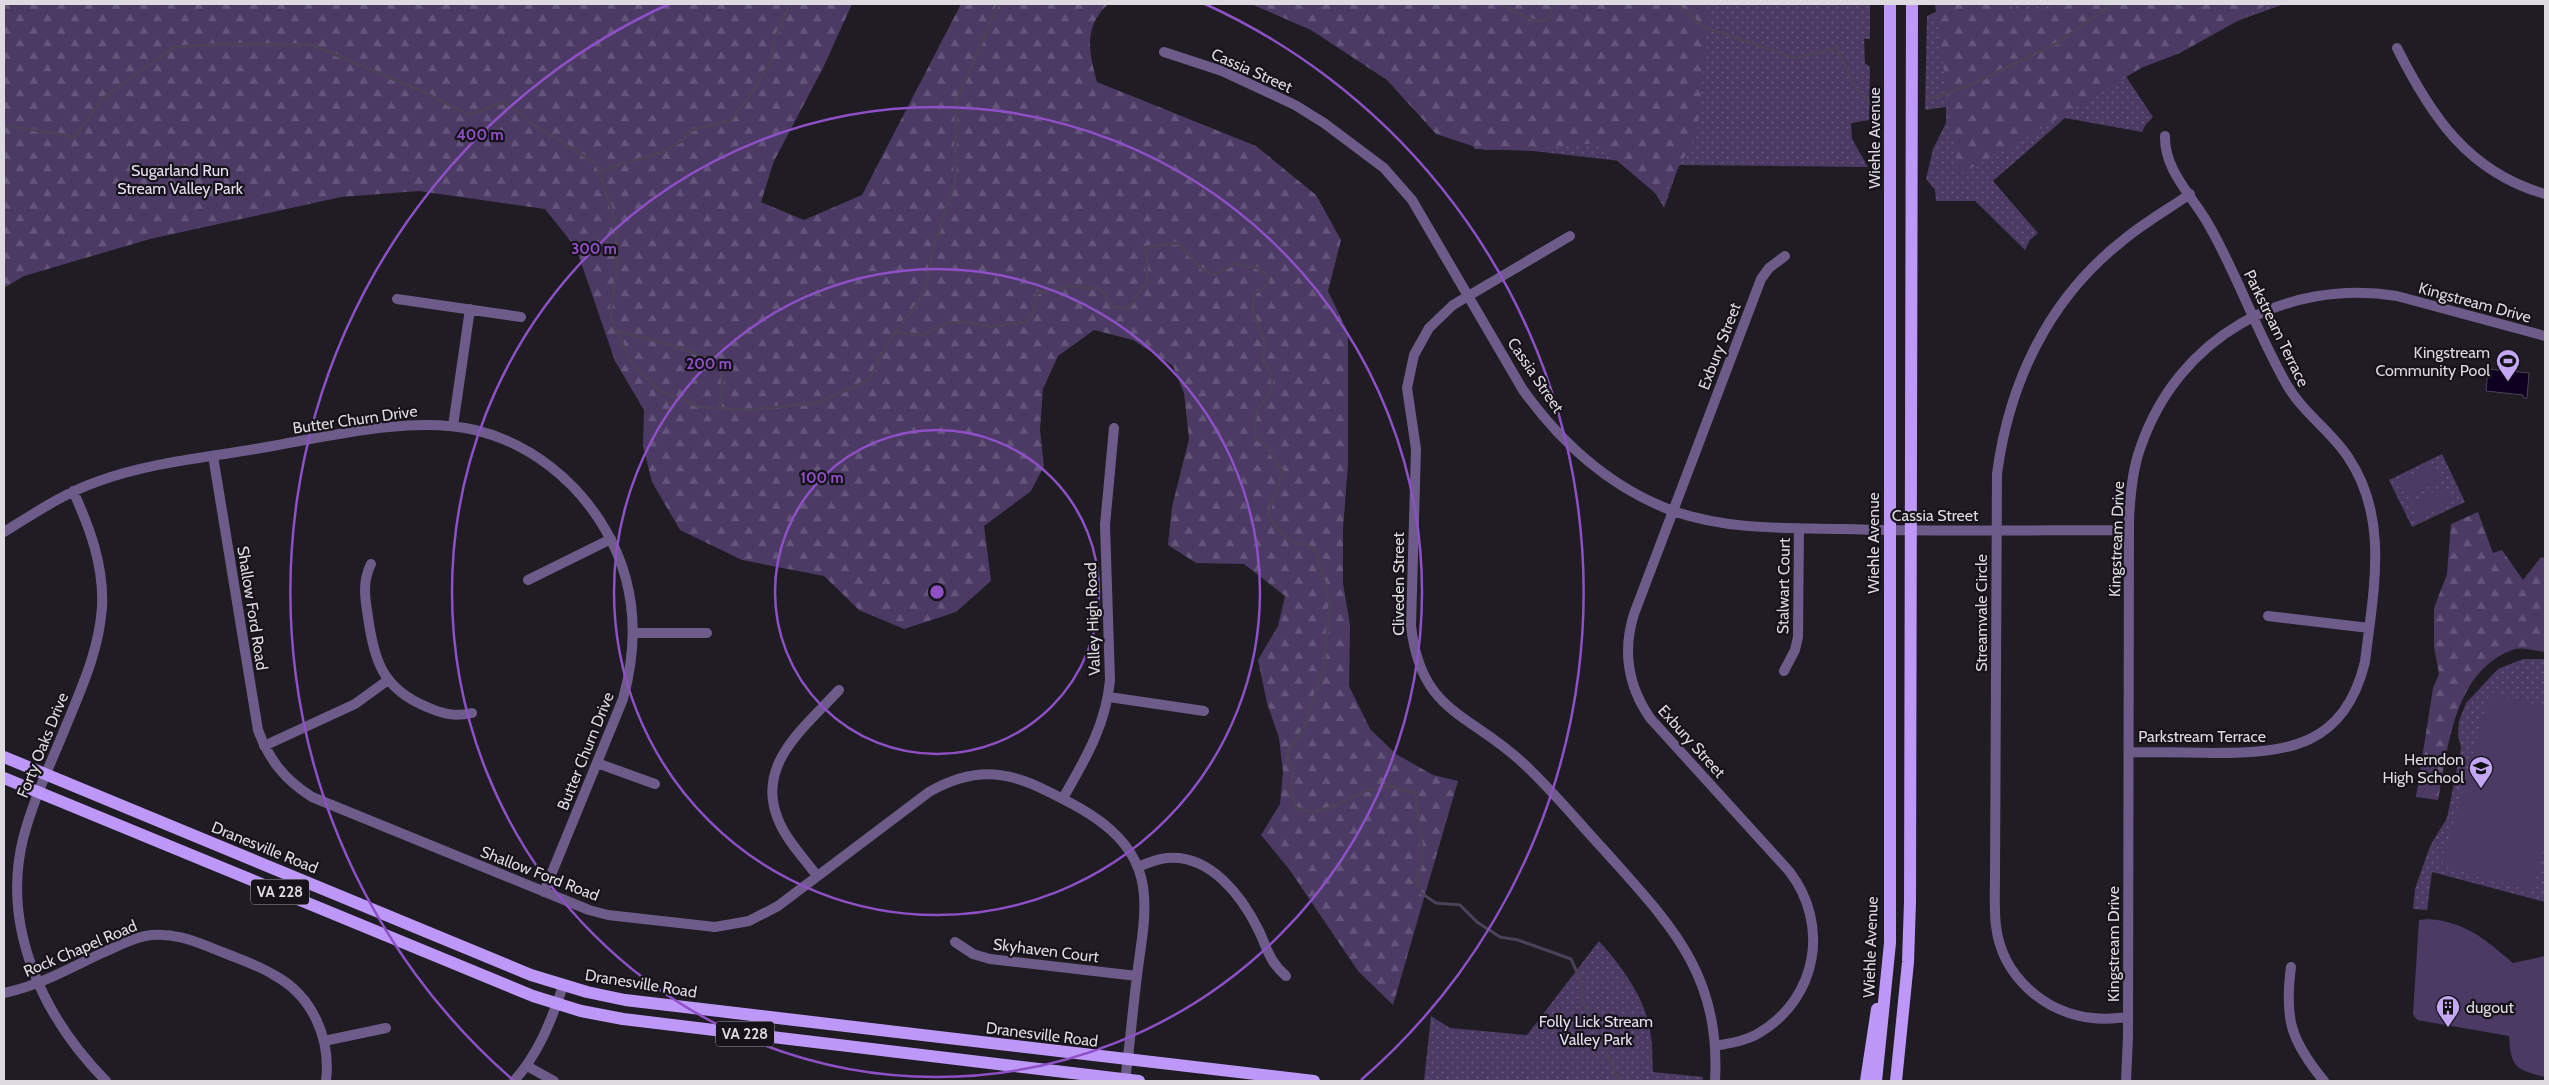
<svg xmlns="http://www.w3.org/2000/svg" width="2549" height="1085" font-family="Cabin,sans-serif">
  <defs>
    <pattern id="grass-dots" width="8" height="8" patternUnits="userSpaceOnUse" patternTransform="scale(1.25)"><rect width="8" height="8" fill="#4b3a64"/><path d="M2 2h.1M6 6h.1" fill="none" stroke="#64567a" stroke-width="1.8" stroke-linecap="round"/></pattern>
    <pattern id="forest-firs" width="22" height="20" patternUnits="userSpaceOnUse" patternTransform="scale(1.25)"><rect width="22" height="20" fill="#4b3a64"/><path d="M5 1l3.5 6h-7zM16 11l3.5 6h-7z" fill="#64567a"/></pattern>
  </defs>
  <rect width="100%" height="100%" fill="#1f1d23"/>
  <!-- grass -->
  <path fill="url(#grass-dots)" d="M 1274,4 L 1870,4 L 1870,39 L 1864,39 L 1865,63 L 1870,67 L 1869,120 L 1851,123 L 1852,139 L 1868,167 L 1679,165 L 1664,208 L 1638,163 L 1533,151 L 1475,149 L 1395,47 Z
    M 1944,4 L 2284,4 L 2215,29 L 2113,57 L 2153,117 L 2146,124 L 2142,132 L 2065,118 L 1993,181 L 2038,233 L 2030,240 L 2025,250 L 1975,201 L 1936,201 L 1935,190 L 1926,179 L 1933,149 L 1946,123 L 1946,107 L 1925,110 L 1927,16 L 1944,8 Z
    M 2442,454 L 2465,502 L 2412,527 L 2389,480 Z
    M 2523,659 L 2545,659 L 2545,902 L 2432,872 L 2427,910 L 2413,909 L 2415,889 L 2430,846 L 2447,818 L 2461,748 L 2458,735 L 2459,721 L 2466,703 L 2498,669 Z
    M 1599,941 C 1623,968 1647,1000 1651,1037 C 1653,1048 1652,1061 1653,1072 L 1703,1077 L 1702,1081 L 1424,1081 L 1431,1016 L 1450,1028 L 1527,1035 Z"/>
  <!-- forest -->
  <path fill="url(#forest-firs)" d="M 4,4 L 852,4 L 823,68 L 774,161 L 761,202 L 804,220 L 862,195 L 961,4 L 1108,4 C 1083,28 1089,52 1097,82 L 1256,146 L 1316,195 L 1341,240 L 1328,291 L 1348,333 L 1348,465 L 1343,529 L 1343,583 L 1350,625 L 1349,686 L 1370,729 L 1396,754 L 1433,775 L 1458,781 L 1393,1005 L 1358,971 L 1289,869 L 1261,835 L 1280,804 L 1283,772 L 1279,738 L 1267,703 L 1258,660 L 1278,626 L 1285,596 L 1244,564 L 1196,563 L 1168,545 L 1172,507 L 1189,439 L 1184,393 L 1173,366 L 1133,340 L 1094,330 L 1058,356 L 1043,389 L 1040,430 L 1044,466 L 1031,491 L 984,526 L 991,581 L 956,612 L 904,629 L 859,610 L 824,576 L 742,560 L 680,530 L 652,482 L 643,446 L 644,410 L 615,361 L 576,248 L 545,209 L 419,191 L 341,197 L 150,239 L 24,276 L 4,288 Z
    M 1251,4 L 1709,4 L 1697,135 L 1661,198 L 1596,143 L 1543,148 L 1485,150 L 1436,134 L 1387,80 L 1311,30 Z
    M 1935,4 L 2011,4 L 2013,13 L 2076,4 L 2268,4 L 2180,53 L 2141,68 L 2007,149 L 1958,175 Z
    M 2478,512 L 2493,553 L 2502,550 L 2523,580 L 2541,557 L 2545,558 L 2545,652 C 2537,651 2523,647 2515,649 C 2454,669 2448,747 2438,800 L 2416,797 L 2433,688 L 2439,674 L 2434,647 L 2434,608 L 2447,574 L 2451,524 Z"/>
  <!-- pitch -->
  <path fill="#4b3a64" d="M 2434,464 L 2441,481 L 2407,497 L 2399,481 Z
    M 2444,487 L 2452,503 L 2417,519 L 2410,503 Z
    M 2490,692 L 2545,708 L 2545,844 L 2532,891 L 2442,866 Z
    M 2429,919 C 2466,922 2486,940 2513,963 L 2545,956 L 2545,1077 C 2515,1069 2511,1068 2509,1036 L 2417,1020 L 2413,1014 L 2419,920 Z"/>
  <!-- water -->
  <path fill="#0d0021" stroke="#4b425a" d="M 2488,369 L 2529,373 L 2527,398 L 2523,398 L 2523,395 L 2486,391 Z"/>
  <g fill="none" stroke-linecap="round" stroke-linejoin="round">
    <!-- stream -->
    <path stroke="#4b425a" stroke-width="3" d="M 1499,4 L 1537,22 L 1548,19 L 1554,4
      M 1680,4 L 1681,8 L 1703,27 L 1796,58 L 1837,48 L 1856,88 L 1871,104
      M 1929,99 L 1971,85 L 2059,42 L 2112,4
      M 4,125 L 75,137 L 103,98 L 174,47 L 226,44 L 312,45 L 424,92 L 469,115 L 504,102 L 536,126 L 597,164 L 616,224 L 617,268 L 610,316 L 631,363 L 660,391 L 700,407 L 748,410 L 816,403 L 870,380 L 881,354 L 895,332 L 919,302 L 927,280 L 933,249 L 955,182 L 956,103 L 998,4
      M 599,171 L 660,153 L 682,141 L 692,130 L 731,120 L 749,97 L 771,61 L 775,38 L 790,4
      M 618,332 C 642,337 704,351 720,369 C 725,376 721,399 720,408
      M 895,332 L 922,335 L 947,323 L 968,322 L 991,327 L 1027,322 L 1033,314 L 1037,293 L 1069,286 L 1101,289 L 1113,307 L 1129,308 L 1147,281 L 1146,247 L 1178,243 L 1202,269 L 1214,275 L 1234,264 L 1258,268 L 1269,277 L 1267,286 L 1255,293 C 1249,312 1257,322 1264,340 C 1266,346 1262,353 1263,359 C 1266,367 1271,370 1272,380 C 1273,392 1265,398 1259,407 C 1254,416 1254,427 1255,437 L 1268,449 L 1283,472 L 1268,514 C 1277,531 1289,545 1308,545 L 1316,552 L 1330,604 L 1324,667 L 1304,729 L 1288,751 L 1287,761 L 1293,770 L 1291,791 L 1296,808 L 1312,812 L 1330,808 L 1365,791 L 1390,786 L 1415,793 L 1423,859 L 1416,880 L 1421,893 L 1436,903 L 1460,905 L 1477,922 L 1500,937 L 1518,940 L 1571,959 L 1582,983 L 1583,1002 L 1619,1081"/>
    <!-- minor -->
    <path stroke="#6d5b89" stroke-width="10" d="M 2397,48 C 2431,116 2468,172 2545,194
      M 1164,52 L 1222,71 L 1295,105 L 1324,123 L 1384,168 L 1412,200 L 1523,390 C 1561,443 1611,488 1673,511 C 1728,530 1785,528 1842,529 C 1937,532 2033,530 2129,530
      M 1570,236 L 1453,305 L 1429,328 L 1414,355 L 1407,388 L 1416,449 L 1411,626 C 1421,713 1468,712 1523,763 C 1552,790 1578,822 1605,851 C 1671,925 1721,974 1715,1081
      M 397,299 L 521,317
      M 453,426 L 470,309
      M 213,456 L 258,730 C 269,760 285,780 312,797 L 589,910 L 608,915 L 715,927 L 749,921 L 778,906 L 929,792 C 971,768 1004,769 1047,791 C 1092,813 1141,839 1144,896 C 1146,920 1141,944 1138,968 C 1133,1006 1130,1044 1125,1081
      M 73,491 C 90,528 104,566 102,607 C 99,650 82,687 66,726 C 51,763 33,800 23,839 C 1,929 44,1018 106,1081
      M 4,532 C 35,513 64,493 99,481 C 149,463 203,458 255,449 C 323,438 408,415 475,430 C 530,443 577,481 605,529 C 636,582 639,641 623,699 L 544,892
      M 371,564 C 362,582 365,598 368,617 C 374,661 383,689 427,707 C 443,714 455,717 472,713
      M 528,580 L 611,539
      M 2268,616 L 2369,628
      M 633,633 L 707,633
      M 1784,671 L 1795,650 L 1798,637 L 1799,528
      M 1109,697 L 1204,711
      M 264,746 L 355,704 L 388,680
      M 2129,752 C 2157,752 2185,752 2212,753 C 2288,753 2344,747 2365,662 C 2373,592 2390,519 2348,457 C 2330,430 2303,413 2287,385 C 2258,335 2239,279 2211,229 C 2195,198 2164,172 2165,136
      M 597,763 L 655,784
      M 1063,798 C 1085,760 1106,725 1110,680 L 1105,525 L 1114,428
      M 1138,867 C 1147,863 1157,859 1167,858 C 1210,854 1242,896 1259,931 C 1267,948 1270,963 1286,976
      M 817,876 C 804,858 786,840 778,819 C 755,764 806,726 839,690
      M 955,942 L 973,954 L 990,959 L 1137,976
      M 2291,967 C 2284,1019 2291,1041 2324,1081
      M 4,993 C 39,986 70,968 102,953 C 116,947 130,939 145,936 C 173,931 197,942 222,952 C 239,959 258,965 274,975 C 313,996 331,1039 326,1081
      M 2128,1017 C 2116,1018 2105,1020 2093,1018 C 2044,1013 2002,976 1996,926 C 1994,910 1995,892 1995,876 L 1997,474 C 2009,383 2048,300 2121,242 C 2142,224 2167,210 2190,194
      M 324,1041 L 386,1028
      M 1715,1046 C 1730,1043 1746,1041 1759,1033 C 1818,998 1830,924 1789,871 L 1650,718 C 1628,686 1622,652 1634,614 L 1761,279 L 1769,268 L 1785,256
      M 527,1066 L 554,1081
      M 514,1081 C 539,1053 551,1021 563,986
      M 2126,1081 L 2128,1037 L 2129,521 C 2130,496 2132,470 2141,446 C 2179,337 2285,278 2397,296 L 2545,336"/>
    <!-- major -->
    <path stroke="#be98f8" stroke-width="12" d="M 4,757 L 531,975 L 587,992 L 625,1000 L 1314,1081
      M 4,778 L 533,996 L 581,1011 L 623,1019 L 1139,1081
      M 1866,1081 L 1877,1009
      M 1876,1081 L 1890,943 L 1890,4
      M 1896,1081 L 1908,962 L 1910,902 L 1912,4"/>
  </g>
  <!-- distance rings -->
  <g fill="none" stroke="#8f4fc6" stroke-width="2.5">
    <circle cx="937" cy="592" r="162"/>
    <circle cx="937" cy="592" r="323"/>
    <circle cx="937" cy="592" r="485"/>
    <path d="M513 1080A646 646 0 0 1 669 4M1205 4A646 646 0 0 1 1361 1080"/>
  </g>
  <!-- icons -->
  <defs>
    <g id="stadium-pin" transform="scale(1.25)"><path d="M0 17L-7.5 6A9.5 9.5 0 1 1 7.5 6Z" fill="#c3a7f2" stroke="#16131a"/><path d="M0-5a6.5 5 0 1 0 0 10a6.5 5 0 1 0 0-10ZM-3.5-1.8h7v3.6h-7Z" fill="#111"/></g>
    <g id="school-pin" transform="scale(1.25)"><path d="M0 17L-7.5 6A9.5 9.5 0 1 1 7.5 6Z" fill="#c3a7f2" stroke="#16131a"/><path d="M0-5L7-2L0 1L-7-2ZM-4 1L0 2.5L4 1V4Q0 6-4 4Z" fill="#111"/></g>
    <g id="building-pin" transform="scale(1.25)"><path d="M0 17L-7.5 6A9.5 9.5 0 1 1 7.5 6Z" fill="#c3a7f2" stroke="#16131a"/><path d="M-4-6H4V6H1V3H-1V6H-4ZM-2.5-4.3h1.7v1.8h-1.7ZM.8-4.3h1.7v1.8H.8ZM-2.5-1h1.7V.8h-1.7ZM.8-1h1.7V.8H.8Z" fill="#111"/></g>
  </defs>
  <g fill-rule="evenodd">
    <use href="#stadium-pin" x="2508" y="361"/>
    <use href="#school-pin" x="2481" y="768"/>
    <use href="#building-pin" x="2448" y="1007"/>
  </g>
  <g text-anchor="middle" stroke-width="4.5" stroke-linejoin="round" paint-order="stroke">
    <!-- shield labels -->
    <g fill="#16131a" stroke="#a19fa5" stroke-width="1">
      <rect x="251" y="879.5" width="58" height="25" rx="4"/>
      <rect x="716" y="1021.5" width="58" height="25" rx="4"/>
    </g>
    <g font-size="15" font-weight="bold" fill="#dddbe0">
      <text x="280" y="897">VA 228</text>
      <text x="745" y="1039">VA 228</text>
    </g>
    <!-- street labels -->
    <g font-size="16" fill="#dddbe0" stroke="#16131a">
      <text transform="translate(1252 70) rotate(24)" y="6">Cassia Street</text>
      <text transform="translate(1874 138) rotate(-90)" y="6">Wiehle Avenue</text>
      <text transform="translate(2475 302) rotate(15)" y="6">Kingstream Drive</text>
      <text transform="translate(2277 328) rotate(64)" y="6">Parkstream Terrace</text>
      <text transform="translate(1719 346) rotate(-69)" y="6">Exbury Street</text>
      <text transform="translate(1536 375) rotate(56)" y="6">Cassia Street</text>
      <text transform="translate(355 419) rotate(-8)" y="6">Butter Churn Drive</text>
      <text x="1935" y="521">Cassia Street</text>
      <text transform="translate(2116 539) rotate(-88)" y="6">Kingstream Drive</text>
      <text transform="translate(1873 543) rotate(-90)" y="6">Wiehle Avenue</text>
      <text transform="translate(1398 584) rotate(-90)" y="6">Cliveden Street</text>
      <text transform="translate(1783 586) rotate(-89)" y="6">Stalwart Court</text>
      <text transform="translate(253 608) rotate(81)" y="6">Shallow Ford Road</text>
      <text transform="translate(1981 613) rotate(-90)" y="6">Streamvale Circle</text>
      <text transform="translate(1092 619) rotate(-92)" y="6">Valley High Road</text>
      <text x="2202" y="742">Parkstream Terrace</text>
      <text transform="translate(1692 741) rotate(48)" y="6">Exbury Street</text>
      <text transform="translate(42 745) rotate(-68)" y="6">Forty Oaks Drive</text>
      <text transform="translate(585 751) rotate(-68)" y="6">Butter Churn Drive</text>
      <text transform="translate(265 847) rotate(22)" y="6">Dranesville Road</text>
      <text transform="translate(540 873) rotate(21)" y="6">Shallow Ford Road</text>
      <text transform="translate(2113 944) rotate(-90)" y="6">Kingstream Drive</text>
      <text transform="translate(1870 947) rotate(-88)" y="6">Wiehle Avenue</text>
      <text transform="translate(80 948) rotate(-23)" y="6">Rock Chapel Road</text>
      <text transform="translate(1046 950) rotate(7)" y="6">Skyhaven Court</text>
      <text transform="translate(641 983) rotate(9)" y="6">Dranesville Road</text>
      <text transform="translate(1042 1034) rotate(7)" y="6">Dranesville Road</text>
    </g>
    <!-- park labels -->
    <g font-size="16" fill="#e4ddf0" stroke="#16131a">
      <text x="180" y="176">Sugarland Run<tspan x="180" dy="18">Stream Valley Park</tspan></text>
      <text x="1596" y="1027">Folly Lick Stream<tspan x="1596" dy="18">Valley Park</tspan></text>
    </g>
    <!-- poi labels -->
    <g font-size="16" fill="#dddbe0" stroke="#16131a" text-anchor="end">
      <text x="2490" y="358">Kingstream<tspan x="2490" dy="18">Community Pool</tspan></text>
      <text x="2464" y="765">Herndon<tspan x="2464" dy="18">High School</tspan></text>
      <text x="2466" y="1013" text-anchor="start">dugout</text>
    </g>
  </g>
  <circle cx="937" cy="592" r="8" fill="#8f4fc6" stroke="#16131a" stroke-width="2.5"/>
  <g font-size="15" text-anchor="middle" font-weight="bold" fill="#8f4fc6" stroke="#16131a" stroke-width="4.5" stroke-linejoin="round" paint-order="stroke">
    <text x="480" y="140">400 m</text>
    <text x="594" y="254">300 m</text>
    <text x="709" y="369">200 m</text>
    <text x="822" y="483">100 m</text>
  </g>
  <!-- border -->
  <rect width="2549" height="1085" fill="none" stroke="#dddbe0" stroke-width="10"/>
</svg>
